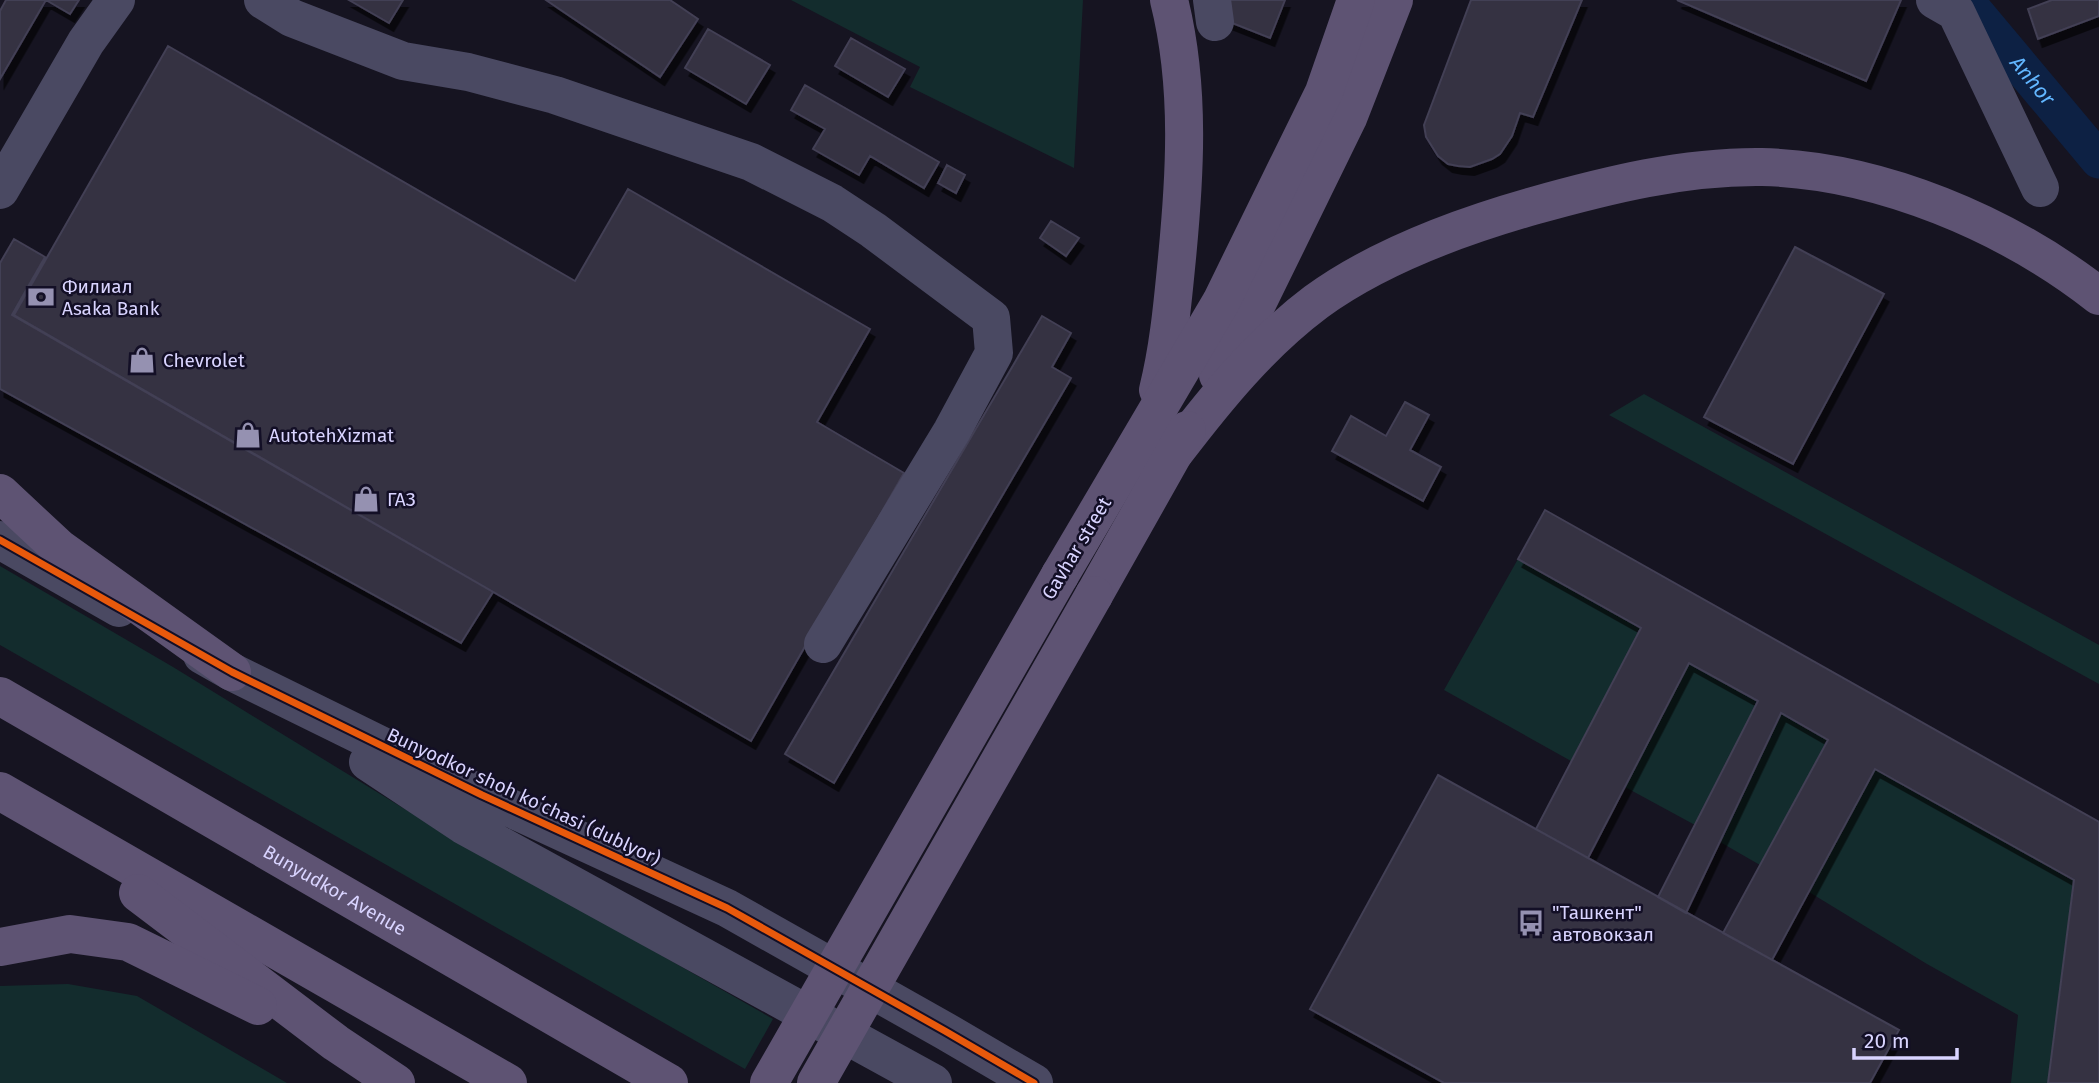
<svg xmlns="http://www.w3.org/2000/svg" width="2099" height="1083" font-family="'Fira Sans',sans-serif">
  <defs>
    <filter id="shadow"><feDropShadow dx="4.5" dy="8" stdDeviation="0" flood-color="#0009"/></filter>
  </defs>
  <rect width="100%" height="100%" fill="#161421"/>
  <!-- green -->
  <path fill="#132c2d" d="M 791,0 L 1083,0 L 1074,168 L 910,87 L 920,67 Z
    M 1644,394 L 2099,645 L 2099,684 L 1609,415 Z
    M 1518,559 L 1641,628 L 1571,761 L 1444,690 Z
    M 0,566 L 173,667 L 403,808 L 773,1019 L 745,1069 L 0,645 Z
    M 1689,663 L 1758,701 L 1695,825 L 1625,787 Z
    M 1781,713 L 1828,740 L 1760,865 L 1720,842 Z
    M 1875,769 L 2074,880 L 2048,1083 L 2011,1083 L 2018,1015 L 1927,964 L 1809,892 Z
    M 68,984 L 137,996 L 287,1083 L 0,1083 L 0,986 Z"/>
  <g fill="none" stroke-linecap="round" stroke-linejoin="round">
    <!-- canal -->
    <path stroke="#0d2144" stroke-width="37" id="s1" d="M 1965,0 L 2099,160"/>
  </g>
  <!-- building -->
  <path fill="#343243" stroke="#433f54" stroke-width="2" filter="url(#shadow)" d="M 6,0 L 46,0 L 0,79 L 0,11 Z
    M 46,0 L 79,0 L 70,14 Z
    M 349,0 L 403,0 L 389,23 Z
    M 546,0 L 670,0 L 698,19 L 660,77 Z
    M 1216,0 L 1285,0 L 1270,38 L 1222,19 Z
    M 1471,0 L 1582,0 L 1533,117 L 1520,113 L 1512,136 L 1500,154 L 1492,159 L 1470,167 L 1458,166 L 1448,164 L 1438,156 L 1426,137 L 1424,125 Z
    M 1677,0 L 1901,0 L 1866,81 Z
    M 2052,0 L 2099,0 L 2099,16 L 2038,39 L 2028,9 Z
    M 708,29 L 770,65 L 746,104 L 685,68 Z
    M 851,38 L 905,69 L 888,97 L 835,66 Z
    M 168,46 L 575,281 L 628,189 L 870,329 L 817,422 L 904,473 L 751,741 L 14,315 Z
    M 805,85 L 939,162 L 924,188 L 870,156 L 859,175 L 813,149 L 825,129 L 791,110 Z
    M 947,165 L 965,175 L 956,193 L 938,183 Z
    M 1051,221 L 1079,238 L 1066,256 L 1040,238 Z
    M 14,239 L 45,257 L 12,315 L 493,592 L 461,643 L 0,389 L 0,263 Z
    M 1795,247 L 1884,294 L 1793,464 L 1704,417 Z
    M 1042,316 L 1071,333 L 1052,367 L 1071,378 L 834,783 L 785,754 Z
    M 1405,402 L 1429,415 L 1410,450 L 1441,467 L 1423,501 L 1332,451 L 1351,416 L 1386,436 Z
    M 1545,510 L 2099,822 L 2099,1083 L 2048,1083 L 2074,880 L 1875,769 L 1772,960 L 1723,933 L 1828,740 L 1781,713 L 1686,913 L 1658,897 L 1758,701 L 1689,663 L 1588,858 L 1536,829 L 1641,628 L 1518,559 Z
    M 1438,775 L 1899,1030 L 1870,1083 L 1444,1083 L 1310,1009 Z"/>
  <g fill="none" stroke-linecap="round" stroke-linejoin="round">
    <!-- minor -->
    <path stroke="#4a4962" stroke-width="38" d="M 263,0 L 292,18 L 403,61 L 468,72 L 555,95 L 751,162 L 832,203 L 873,230 L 991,318 L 994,353 L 952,431 L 823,644
      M 1212,0 L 1215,22
      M 1935,0 L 1956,12 L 2040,188
      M 0,190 L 86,42 L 116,0
      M 0,540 L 119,608
      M 202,655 L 232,672 L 482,795 L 727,908 L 945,1031 L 1034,1083
      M 368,762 L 463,825 L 933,1083"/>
    <!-- major -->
    <g stroke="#5e5373" stroke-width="38">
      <path d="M 1218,375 L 1253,312 L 1348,118 L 1394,0"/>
      <path d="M 1158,390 C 1168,350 1172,309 1176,268 C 1185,179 1191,87 1169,0"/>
      <path d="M 1175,452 C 1217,397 1260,344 1316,302 C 1379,256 1459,227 1533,206 C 1608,185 1684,166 1762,167 C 1880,170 2007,224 2099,296"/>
      <path d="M 0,493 L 59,548 L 232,672"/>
      <path d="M 1060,575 L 1221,302 L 1324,92 L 1356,0"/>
      <path d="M 1094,595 L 1187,430"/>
      <path id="s2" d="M 0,696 L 669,1083"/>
      <path d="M 0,791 L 508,1083"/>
      <path d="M 138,893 L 336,1043 L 396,1083"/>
      <path d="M 0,947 L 70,934 L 128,942 L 258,1006"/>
    </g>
    <!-- major-bridge -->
    <path stroke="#5e5373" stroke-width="38" d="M 769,1083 L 1060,575
      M 816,1083 L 1094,595"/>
    <!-- cycleway casing -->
    <g stroke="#130f26" stroke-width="11">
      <path id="cycleway" d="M 0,540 L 232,672 L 482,795 L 727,908 L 945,1031 L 1034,1083"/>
    </g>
    <!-- cycleway -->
    <use href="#cycleway" stroke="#e8590c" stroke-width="7"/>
  </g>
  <!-- icons -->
  <defs>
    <g id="bank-bare" transform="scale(2.1)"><path d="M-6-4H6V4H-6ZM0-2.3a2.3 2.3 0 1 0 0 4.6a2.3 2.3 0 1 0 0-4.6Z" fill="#9591b1" stroke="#130f26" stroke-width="2.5" paint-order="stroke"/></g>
    <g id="shop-bare" transform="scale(2.1)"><path d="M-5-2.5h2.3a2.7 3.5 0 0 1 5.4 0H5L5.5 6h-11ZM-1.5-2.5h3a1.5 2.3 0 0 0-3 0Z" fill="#9591b1" stroke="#130f26" stroke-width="2.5" paint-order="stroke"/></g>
    <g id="bus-bare" transform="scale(2.1)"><path d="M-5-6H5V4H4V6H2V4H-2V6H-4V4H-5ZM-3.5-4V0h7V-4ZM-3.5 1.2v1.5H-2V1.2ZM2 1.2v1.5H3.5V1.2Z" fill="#9591b1" stroke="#130f26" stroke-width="2.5" paint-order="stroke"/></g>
  </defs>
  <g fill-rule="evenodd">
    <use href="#bank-bare" x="41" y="297"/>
    <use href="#shop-bare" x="142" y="360"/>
    <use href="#shop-bare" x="248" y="435"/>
    <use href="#shop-bare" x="366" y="499"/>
    <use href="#bus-bare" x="1531" y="923"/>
  </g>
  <g text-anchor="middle" stroke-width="5" stroke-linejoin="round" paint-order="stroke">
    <!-- poi labels -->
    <g font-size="19" fill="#d9d4ff" stroke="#130f26" text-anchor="start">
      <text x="62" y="293">Филиал<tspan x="62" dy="22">Asaka Bank</tspan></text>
      <text x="163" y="367">Chevrolet</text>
      <text x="269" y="442">AutotehXizmat</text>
      <text x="387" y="506">ГАЗ</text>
      <text x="1552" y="919">"Ташкент"<tspan x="1552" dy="22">автовокзал</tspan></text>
    </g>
    <!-- street labels -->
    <g font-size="19" fill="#d9d4ff" stroke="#130f26">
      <text transform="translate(1076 548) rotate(-59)" y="7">Gavhar street</text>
      <text transform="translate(524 796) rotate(25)" y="7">Bunyodkor shoh koʻchasi (dublyor)</text>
      <text dy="7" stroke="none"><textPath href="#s2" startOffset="387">Bunyudkor Avenue</textPath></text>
    </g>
    <!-- water labels -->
    <g font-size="21" font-style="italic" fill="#62b6ff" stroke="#130f26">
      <text dy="7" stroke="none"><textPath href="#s1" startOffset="105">Anhor</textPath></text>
    </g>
  </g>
  <!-- scale -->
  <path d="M1854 1048v10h103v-10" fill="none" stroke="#d9d4ff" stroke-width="3.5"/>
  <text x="1864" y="1048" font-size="21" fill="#d9d4ff" stroke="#130f26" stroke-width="5" paint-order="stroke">20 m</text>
</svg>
